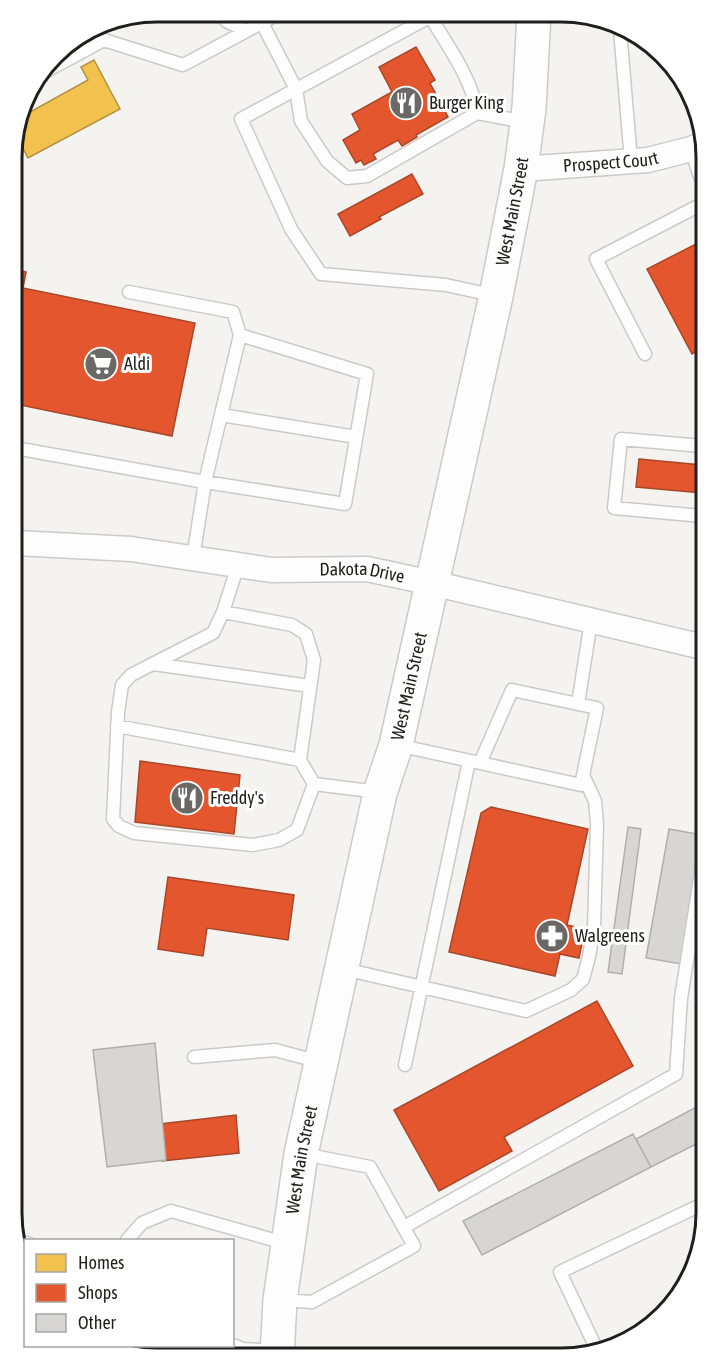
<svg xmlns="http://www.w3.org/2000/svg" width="719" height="1371" font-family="'Asap Condensed',sans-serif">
  <rect width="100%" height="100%" fill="#f5f3f0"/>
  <!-- homes -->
  <path fill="#f2c14e" stroke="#b3903f" stroke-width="1.5" d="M 94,60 L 120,109 L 28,158 L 15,133 L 21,112 L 23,116 L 88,80 L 81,67 Z"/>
  <!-- shops -->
  <path fill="#e4572e" stroke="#a94629" stroke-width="1.5" d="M 416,47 L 435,80 L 430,83 L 448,117 L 416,135 L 417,137 L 402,146 L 398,140 L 373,154 L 376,159 L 364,165 L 361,160 L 356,163 L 343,140 L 360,130 L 352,114 L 392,92 L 379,67 Z
    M 412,174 L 423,194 L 379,217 L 381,219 L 350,236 L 338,214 Z
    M 700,242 L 701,349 L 692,354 L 647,269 Z
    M 14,269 L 26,272 L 23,288 L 195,323 L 172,436 L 15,404 Z
    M 639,459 L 702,465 L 702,493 L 636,487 Z
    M 140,761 L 240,775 L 234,834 L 135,822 Z
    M 491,807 L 588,829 L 567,925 L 585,929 L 579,958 L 560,954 L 555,976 L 449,952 L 481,813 Z
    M 168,877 L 294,895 L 288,940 L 207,928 L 203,956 L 158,949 Z
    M 597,1001 L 633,1066 L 504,1137 L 512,1151 L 439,1191 L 394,1110 Z
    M 236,1115 L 239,1153 L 162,1161 L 160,1124 Z"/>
  <!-- building -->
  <path fill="#d7d6d3" stroke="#b0afad" stroke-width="1.5" d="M 628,827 L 641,829 L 622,974 L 608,972 Z
    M 669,829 L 703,835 L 681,964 L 646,958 Z
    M 155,1043 L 166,1160 L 107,1167 L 93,1050 Z
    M 706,1102 L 706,1139 L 651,1167 L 636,1139 Z
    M 633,1134 L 651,1167 L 482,1255 L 463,1221 Z"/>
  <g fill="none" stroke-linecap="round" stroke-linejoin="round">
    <!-- lane casing -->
    <g stroke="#cbcac8" stroke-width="15">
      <path id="lane" d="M 217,12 L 226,21 L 246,31
        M 435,14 L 241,119 L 291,229 L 321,274 L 446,285 L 496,296
        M 262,23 L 296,89 L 301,121 L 327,161 L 347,178 L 367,176 L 477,113 C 473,80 447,45 430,16
        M 620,30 L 631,161
        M 87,32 L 104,40 L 183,65 L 280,13
        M 41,74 L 104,40
        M 477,113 L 526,122
        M 691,149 L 700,177
        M 645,354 L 596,259 L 700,205
        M 221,415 L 356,437
        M 702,446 L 621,439 L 614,508 L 702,516
        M 15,448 L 205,482 L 345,504 L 367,374 L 240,335 L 233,312 L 129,292
        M 193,558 L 205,482 L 240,335
        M 238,565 L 223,612 L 213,633 L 131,675 L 122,685 L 118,712 L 113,819 L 119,826 L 134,833 L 253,845 L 279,840 L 297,830 L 314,784
        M 223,612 L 292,625 L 306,634 L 314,660 L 300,760 L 314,784 L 379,792
        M 153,664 L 310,686
        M 578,704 L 591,621
        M 117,726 L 300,760
        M 397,745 L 480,763 L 512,690 L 597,708 L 581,785 L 480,763
        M 344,969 L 526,1011 L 571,990 L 583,979 L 589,957 L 594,927 L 597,824 L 595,801 L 583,775
        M 194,1057 L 275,1050 L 320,1062
        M 405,1065 L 469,761
        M 404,1227 L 676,1074 L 681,998 L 704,854
        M 127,1240 L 142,1223 L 171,1211 L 288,1244
        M 281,1300 L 312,1302 L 414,1246 L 370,1167 L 303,1154
        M 598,1352 L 560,1272 L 707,1202"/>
    </g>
    <!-- street casing -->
    <g stroke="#cbcac8" stroke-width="27">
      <g id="street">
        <path id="s1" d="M 521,169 L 648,160 L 691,149 L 700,145"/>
        <path id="s2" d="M 16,543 L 131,549 L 271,570 L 367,569 L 432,583 L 703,647"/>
        <path d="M 20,1251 L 26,1249"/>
        <path d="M 218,1346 L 242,1355 L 261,1356"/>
      </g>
    </g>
    <!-- primary casing -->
    <g stroke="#cbcac8" stroke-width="36">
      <g id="primary">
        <path id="s3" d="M 277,1356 L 280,1300 L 301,1154 L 380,793 L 396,745 L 496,296 L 521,169 L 529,108 L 534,14"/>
      </g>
    </g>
    <!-- lane -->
    <use href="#lane" stroke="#fefdfd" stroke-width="12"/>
    <!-- street -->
    <use href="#street" stroke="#fefdfd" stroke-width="24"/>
    <!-- primary -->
    <use href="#primary" stroke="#fefdfd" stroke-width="33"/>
  </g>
  <!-- icons -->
  <defs>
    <g id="restaurant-disc" transform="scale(1.725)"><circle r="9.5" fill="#6b6966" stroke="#fff"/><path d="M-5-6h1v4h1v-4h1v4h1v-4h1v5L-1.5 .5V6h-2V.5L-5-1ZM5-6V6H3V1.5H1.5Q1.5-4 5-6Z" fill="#fff"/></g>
    <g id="supermarket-disc" transform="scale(1.725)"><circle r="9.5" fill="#6b6966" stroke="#fff"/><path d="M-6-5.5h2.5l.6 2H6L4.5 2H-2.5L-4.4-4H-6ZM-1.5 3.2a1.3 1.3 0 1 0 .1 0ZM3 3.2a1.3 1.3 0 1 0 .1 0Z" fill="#fff"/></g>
    <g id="pharmacy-disc" transform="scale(1.725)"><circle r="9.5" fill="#6b6966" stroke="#fff"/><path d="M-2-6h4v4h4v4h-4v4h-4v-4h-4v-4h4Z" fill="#fff"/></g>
  </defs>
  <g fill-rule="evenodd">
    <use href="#restaurant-disc" x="406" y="103"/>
    <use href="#supermarket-disc" x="101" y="364"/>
    <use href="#restaurant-disc" x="187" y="798"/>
    <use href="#pharmacy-disc" x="552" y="936"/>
  </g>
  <g text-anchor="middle" stroke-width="6" stroke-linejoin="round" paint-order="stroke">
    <!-- poi labels -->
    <g font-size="18" fill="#201f1c" stroke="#fff" text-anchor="start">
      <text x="429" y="109">Burger King</text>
      <text x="124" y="370">Aldi</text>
      <text x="210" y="804">Freddy's</text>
      <text x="575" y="942">Walgreens</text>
    </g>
    <!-- street labels -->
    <g font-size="18" fill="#201f1c" stroke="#fff">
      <text dy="6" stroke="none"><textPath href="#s1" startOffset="90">Prospect Court</textPath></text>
      <text dy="6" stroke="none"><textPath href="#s3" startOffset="1170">West Main Street</textPath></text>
      <text dy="6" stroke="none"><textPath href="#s2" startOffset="348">Dakota Drive</textPath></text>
      <text dy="6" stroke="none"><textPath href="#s3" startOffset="684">West Main Street</textPath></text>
      <text dy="6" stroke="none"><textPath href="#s3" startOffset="198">West Main Street</textPath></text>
    </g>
  </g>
  <!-- crop -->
  <path d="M0 0H719V1371H0ZM157 22H561A135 135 0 0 1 696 157V1213A135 135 0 0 1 561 1348H157A135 135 0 0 1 22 1213V157A135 135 0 0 1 157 22Z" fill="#fff" fill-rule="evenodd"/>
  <path fill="none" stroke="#201f1c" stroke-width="3" d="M157 22H561A135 135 0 0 1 696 157V1213A135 135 0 0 1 561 1348H157A135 135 0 0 1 22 1213V157A135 135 0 0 1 157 22Z"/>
  <!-- legend -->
  <rect x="24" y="1239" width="210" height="108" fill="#ffffff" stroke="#a6a5a4" stroke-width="1.5"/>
  <rect x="36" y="1254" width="30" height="18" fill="#f2c14e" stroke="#a6a5a4" stroke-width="1.5"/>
  <text x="78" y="1269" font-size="18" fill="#201f1c">Homes</text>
  <rect x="36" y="1284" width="30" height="18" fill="#e4572e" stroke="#a6a5a4" stroke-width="1.5"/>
  <text x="78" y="1299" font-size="18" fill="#201f1c">Shops</text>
  <rect x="36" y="1314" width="30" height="18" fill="#d7d6d3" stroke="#a6a5a4" stroke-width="1.5"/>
  <text x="78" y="1329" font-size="18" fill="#201f1c">Other</text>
</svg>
